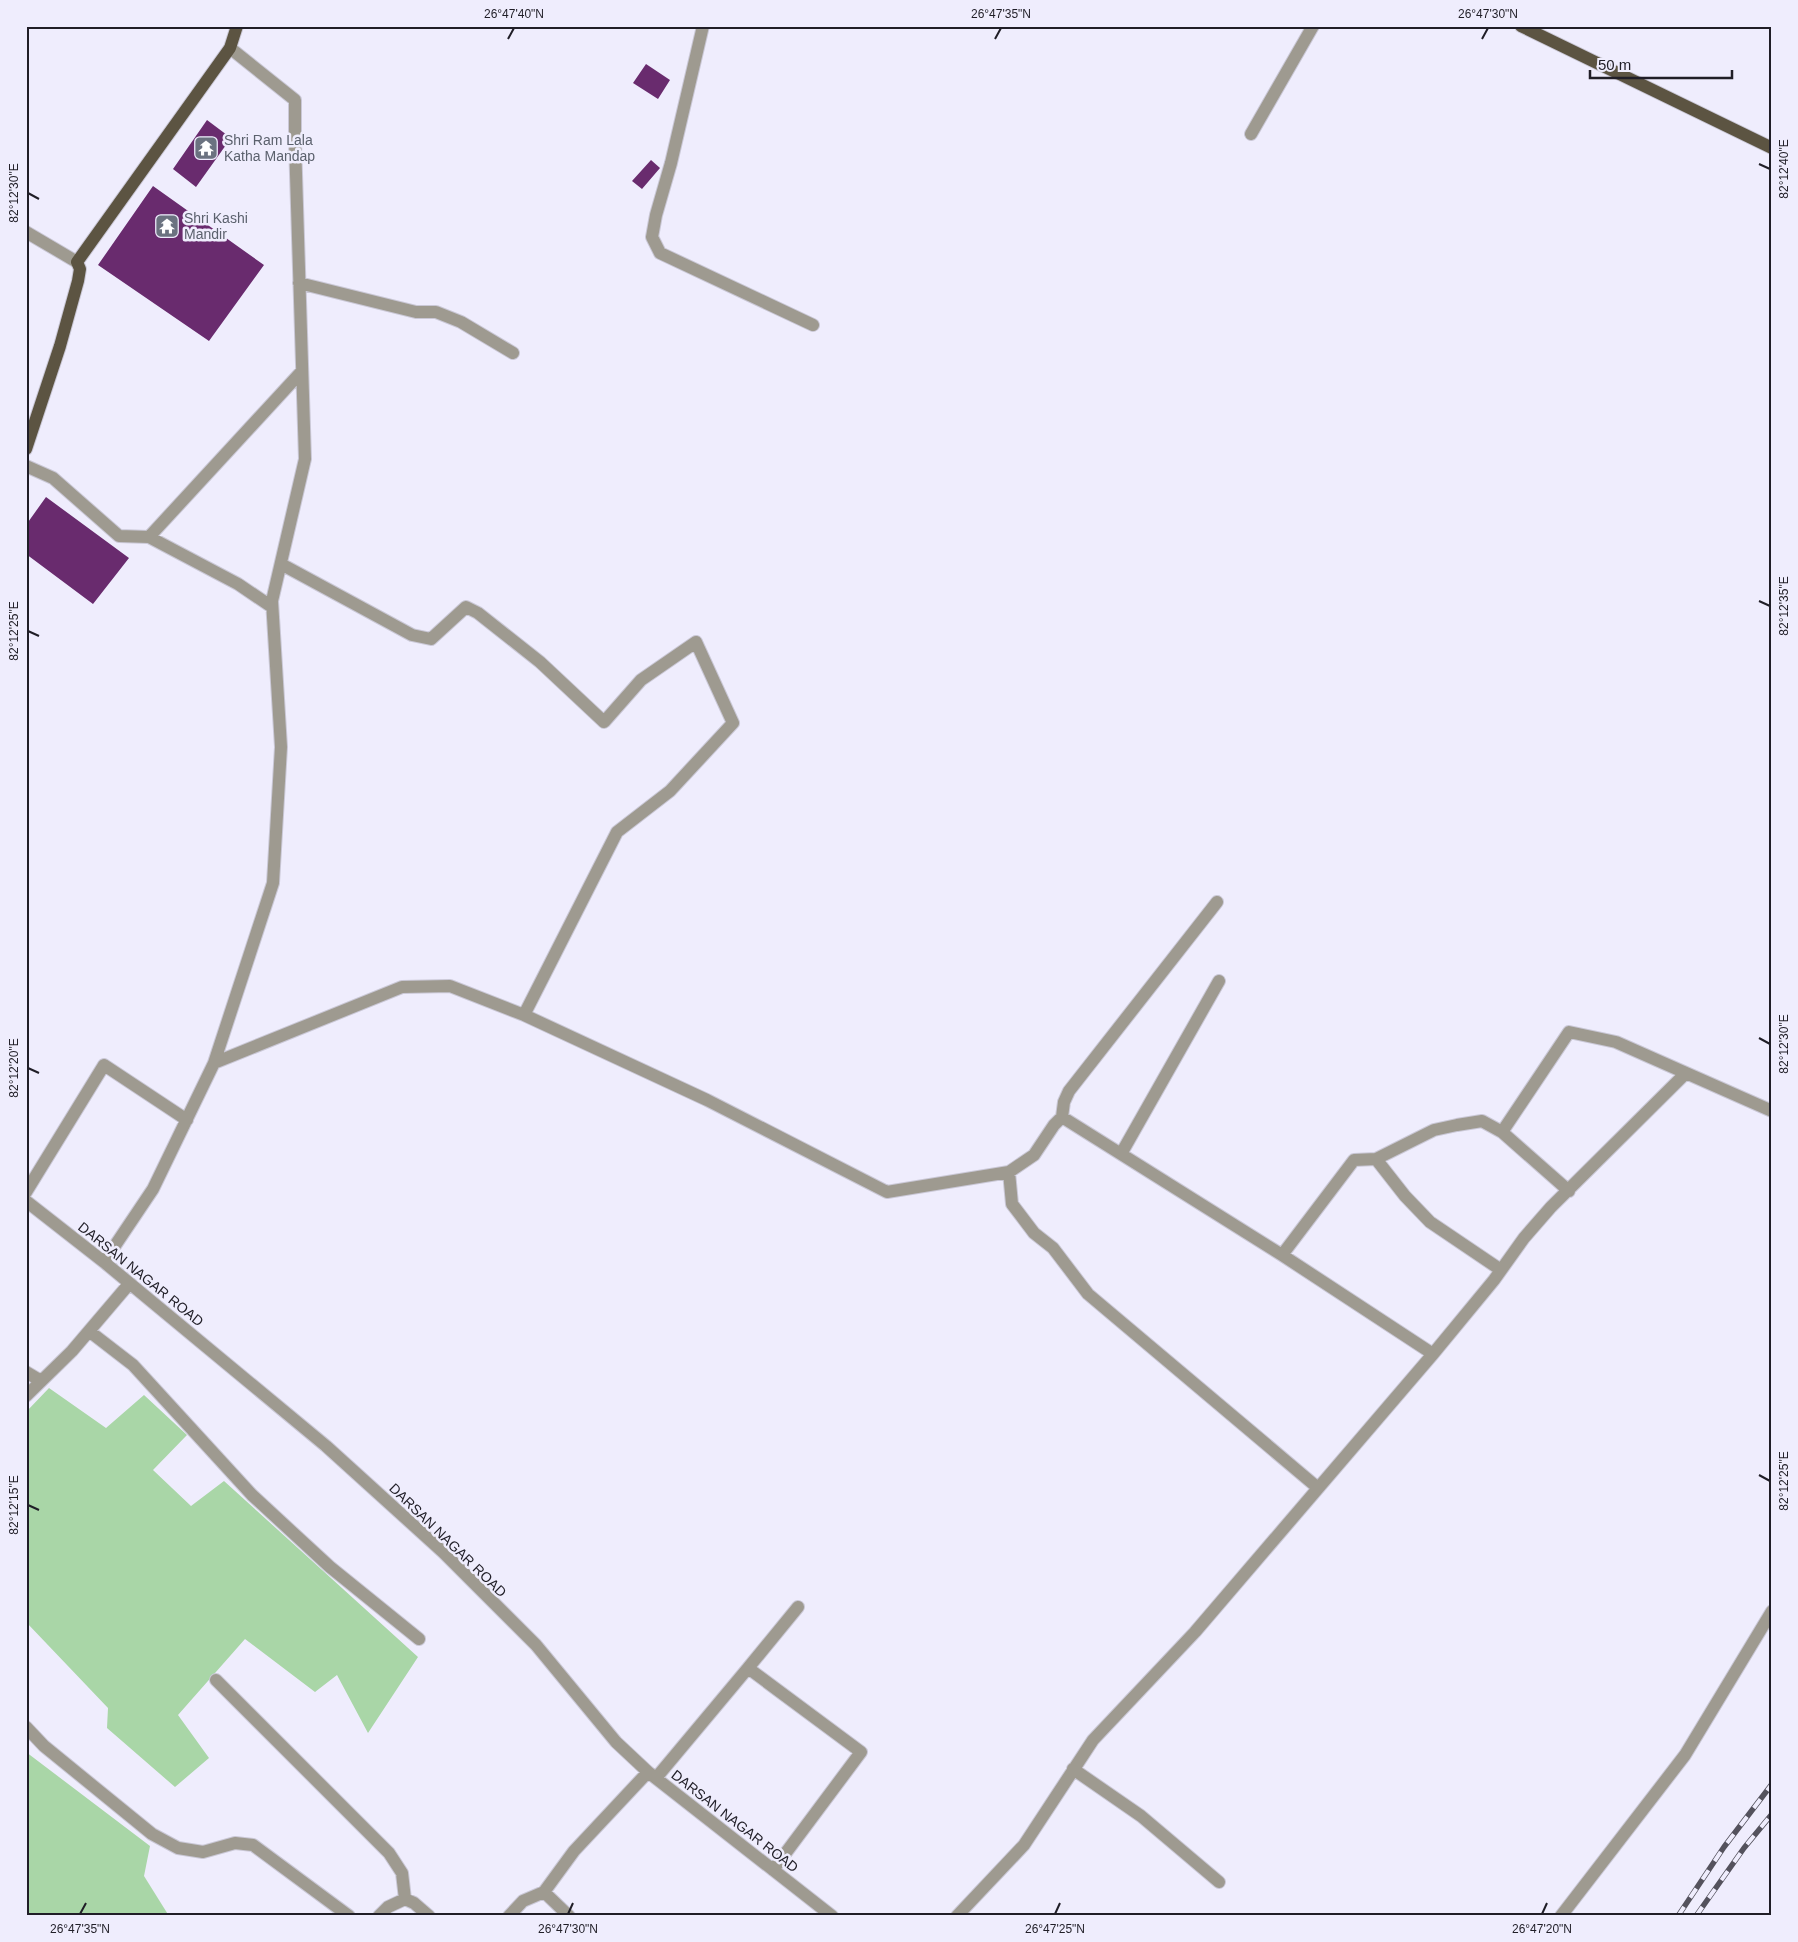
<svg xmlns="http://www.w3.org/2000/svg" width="1798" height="1942" font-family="Helvetica,sans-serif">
  <rect width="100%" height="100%" fill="#efedfd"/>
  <!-- green -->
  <path fill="#a9d6a7" d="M 49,1388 L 106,1428 L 144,1395 L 187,1435 L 153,1470 L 191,1506 L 224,1481 L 418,1657 L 368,1733 L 337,1675 L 315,1692 L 245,1639 L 178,1715 L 209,1758 L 175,1787 L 107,1728 L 108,1708 L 26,1622 L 26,1412 Z
    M 26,1752 L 150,1846 L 144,1876 L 169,1916 L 26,1916 Z"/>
  <!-- building -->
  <path fill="#692b6e" d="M 646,64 L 670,80 L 658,99 L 633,83 Z
    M 207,120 L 231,138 L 196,187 L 173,169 Z
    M 651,160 L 660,168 L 642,189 L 632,181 Z
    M 153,186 L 264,265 L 209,341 L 98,265 Z
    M 46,497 L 129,558 L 93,604 L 26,554 L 26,525 Z"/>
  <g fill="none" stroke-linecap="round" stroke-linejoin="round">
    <!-- minor casing -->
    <g stroke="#cac8d6" stroke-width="14">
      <path id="minor" d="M 703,26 L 671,163 L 656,215 L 652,237 L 660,253 L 813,325
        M 1251,134 L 1313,26
        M 26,232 L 77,262
        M 299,283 L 416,312 L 436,312 L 461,322 L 513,353
        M 26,466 L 53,478 L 119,536 L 149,537 L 238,584 L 272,607
        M 149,537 L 302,371
        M 281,564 L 412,635 L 431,639 L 466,607 L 478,613 L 540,662 L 604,722 L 641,680 L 696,642 L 733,723 L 670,791 L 617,832 L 524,1015
        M 214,1063 L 402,987 L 450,986 L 524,1015 L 707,1100 L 887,1192 L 1009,1172 L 1034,1155 L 1054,1125 L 1062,1117 L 1282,1255 L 1433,1354
        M 1062,1117 L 1064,1102 L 1069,1091 L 1217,902
        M 1121,1154 L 1219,981
        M 1376,1159 L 1405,1196 L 1430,1222 L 1501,1270
        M 1009,1172 L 1012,1204 L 1034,1233 L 1053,1248 L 1088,1294 L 1318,1488
        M 1569,1191 L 1502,1132 L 1569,1032 L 1616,1042 L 1686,1073
        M 26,1192 L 104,1065 L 187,1120
        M 26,1201 L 104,1262 L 326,1446 L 443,1552 L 536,1645 L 616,1742 L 648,1772 L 832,1916
        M 1282,1255 L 1354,1160 L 1376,1159 L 1434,1130 L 1457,1125 L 1482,1121 L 1502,1132
        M 104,1262 L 153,1189 L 214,1063 L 273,883 L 281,747 L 272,601 L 305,459 L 295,142 L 295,100 L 230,48
        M 89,1331 L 133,1365 L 252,1495 L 330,1567 L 419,1639
        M 26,1372 L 41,1381
        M 26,1396 L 72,1351 L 129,1284
        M 748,1668 L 798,1607
        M 216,1680 L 389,1853 L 402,1873 L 405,1899
        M 26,1727 L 44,1746 L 152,1834 L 178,1848 L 203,1852 L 235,1843 L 253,1845 L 349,1916
        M 1073,1769 L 1141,1816 L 1219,1882
        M 656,1778 L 748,1668 L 861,1752 L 773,1870
        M 379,1916 L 388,1907 L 405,1899 L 414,1903 L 429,1916
        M 509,1916 L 523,1901 L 544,1892
        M 569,1916 L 544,1892 L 574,1851 L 648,1772
        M 957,1916 L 1024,1845 L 1093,1740 L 1195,1632 L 1433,1354 L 1494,1280 L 1524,1238 L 1551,1207 L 1686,1073 L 1772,1111
        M 1561,1916 L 1685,1755 L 1772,1611"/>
    </g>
    <!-- major casing -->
    <g stroke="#cac8d6" stroke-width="14">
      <path id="major" d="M 1521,26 L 1772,148
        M 26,449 L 60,346 L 78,281 L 80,269 L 77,262 L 230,48 L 237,26"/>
    </g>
    <!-- minor -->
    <use href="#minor" stroke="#9e9a90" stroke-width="12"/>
    <!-- major -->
    <use href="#major" stroke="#5c5442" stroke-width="12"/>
    <!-- rail casing -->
    <g stroke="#54525d" stroke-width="5.5">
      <path id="rail" d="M 1678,1916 L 1724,1847 L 1772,1784
        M 1696,1916 L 1744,1848 L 1772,1814"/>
    </g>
    <!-- rail -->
    <use href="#rail" stroke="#efedfd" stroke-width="4" stroke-dasharray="11" stroke-linecap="butt"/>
  </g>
  <!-- ticks -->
  <path fill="none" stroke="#201e27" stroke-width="2" d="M 508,39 L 514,28M 995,39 L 1001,28M 1482,39 L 1488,28M 1759,164 L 1770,169M 28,193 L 39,199M 1759,601 L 1770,606M 28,631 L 39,636M 1759,1038 L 1770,1044M 28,1068 L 39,1073M 1759,1475 L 1770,1481M 28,1505 L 39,1510M 80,1914 L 86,1903M 568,1914 L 573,1903M 1055,1914 L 1060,1903M 1542,1914 L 1547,1903"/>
  <!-- icons -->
  <defs>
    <g id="temple-square" transform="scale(1.25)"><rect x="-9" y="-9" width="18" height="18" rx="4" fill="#6b7280" stroke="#efedfd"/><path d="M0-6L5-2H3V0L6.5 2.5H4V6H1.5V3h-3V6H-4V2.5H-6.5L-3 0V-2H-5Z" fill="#fff"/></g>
  </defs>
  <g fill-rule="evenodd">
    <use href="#temple-square" x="206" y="148"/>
    <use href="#temple-square" x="167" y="226"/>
  </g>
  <g text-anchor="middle" stroke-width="5" stroke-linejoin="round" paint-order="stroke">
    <!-- worship labels -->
    <g font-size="14" fill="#5b616d" stroke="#efedfd" text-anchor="start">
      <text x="224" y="145">Shri Ram Lala<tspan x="224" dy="16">Katha Mandap</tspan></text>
      <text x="184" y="223">Shri Kashi<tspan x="184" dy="16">Mandir</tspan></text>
    </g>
    <!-- street labels -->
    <g font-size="14" fill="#201e27" stroke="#efedfd">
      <text transform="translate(141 1274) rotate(39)" y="5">DARSAN NAGAR ROAD</text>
      <text transform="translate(448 1540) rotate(44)" y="5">DARSAN NAGAR ROAD</text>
      <text transform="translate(735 1821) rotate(38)" y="5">DARSAN NAGAR ROAD</text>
    </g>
  </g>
  <!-- border -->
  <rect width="1798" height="1942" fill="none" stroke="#efedfd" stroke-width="55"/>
  <!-- scale -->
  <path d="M1590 70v8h142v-8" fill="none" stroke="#201e27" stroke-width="2.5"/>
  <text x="1598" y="70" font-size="15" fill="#201e27" stroke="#efedfd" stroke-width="4" paint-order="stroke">50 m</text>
  <rect x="28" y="28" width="1742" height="1886" fill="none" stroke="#201e27" stroke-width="2"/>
  <g font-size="12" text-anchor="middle" fill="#201e27">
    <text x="514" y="18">26°47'40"N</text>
    <text x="1001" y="18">26°47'35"N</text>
    <text x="1488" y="18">26°47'30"N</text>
    <text transform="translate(1784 169) rotate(-90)" y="4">82°12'40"E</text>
    <text transform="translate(14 193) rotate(-90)" y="4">82°12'30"E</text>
    <text transform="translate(1784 606) rotate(-90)" y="4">82°12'35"E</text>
    <text transform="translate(14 631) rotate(-90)" y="4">82°12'25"E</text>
    <text transform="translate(1784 1044) rotate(-90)" y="4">82°12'30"E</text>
    <text transform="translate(14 1068) rotate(-90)" y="4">82°12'20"E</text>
    <text transform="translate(1784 1481) rotate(-90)" y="4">82°12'25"E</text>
    <text transform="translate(14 1505) rotate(-90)" y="4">82°12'15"E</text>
    <text x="80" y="1933">26°47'35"N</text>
    <text x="568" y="1933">26°47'30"N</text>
    <text x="1055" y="1933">26°47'25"N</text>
    <text x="1542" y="1933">26°47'20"N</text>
  </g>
</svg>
